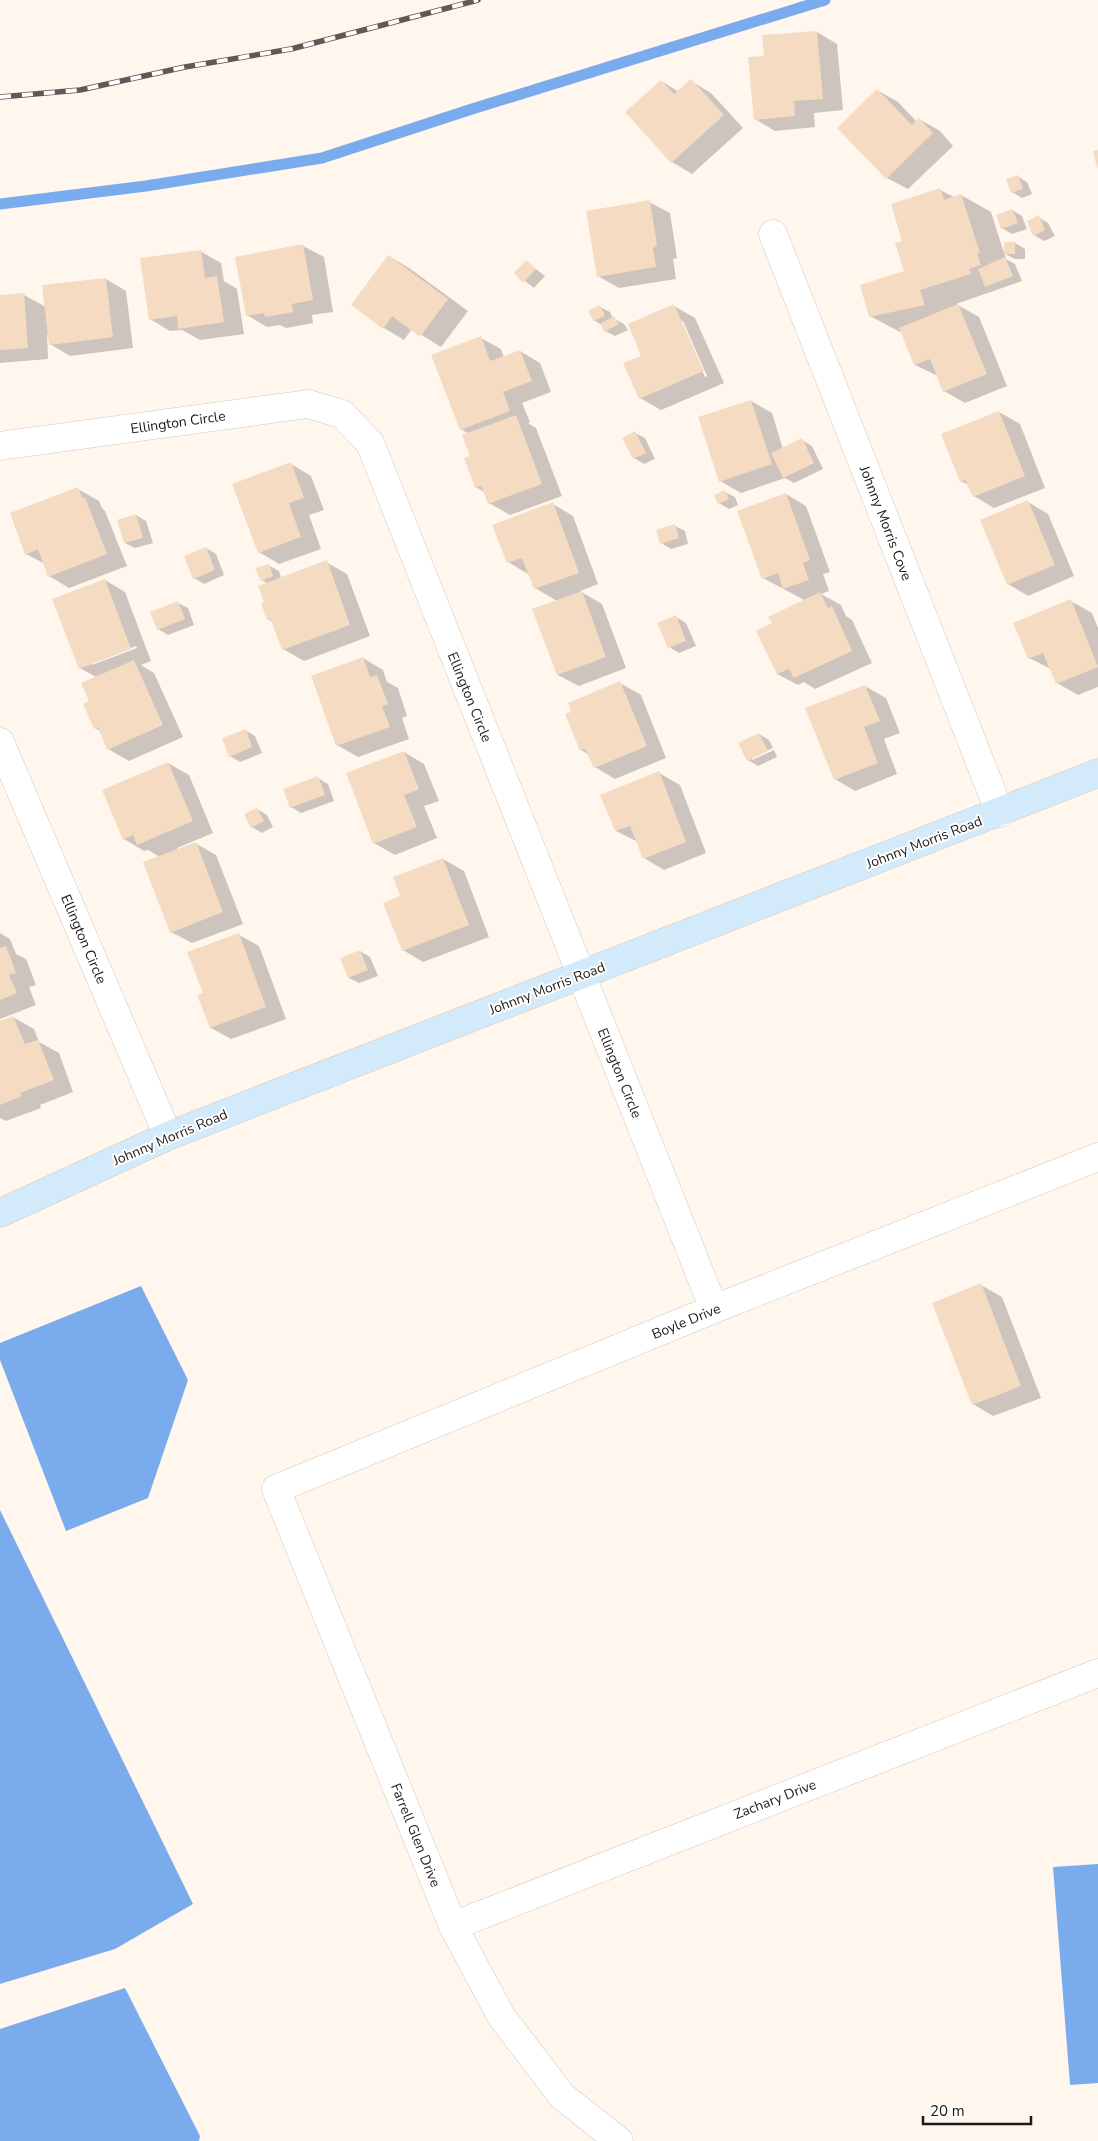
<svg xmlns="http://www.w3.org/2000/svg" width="1098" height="2141" font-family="'Nunito Sans',sans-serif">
  <rect width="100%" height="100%" fill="#fff6ed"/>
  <!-- water -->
  <path fill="#7aaced" d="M 141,1286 L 188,1380 L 148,1498 L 66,1531 L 0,1360 L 0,1343 Z
    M 0,1510 L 193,1904 L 115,1949 L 0,1984 Z
    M 1098,1864 L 1098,2083 L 1070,2085 L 1053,1867 Z
    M 125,1988 L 200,2136 L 199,2141 L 0,2141 L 0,2029 Z"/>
  <!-- shadow -->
  <path fill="#0003" fill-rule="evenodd" d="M 817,32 L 837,44 L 843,110 L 814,113 L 815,127 L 775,131 L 755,119 L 766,57 Z
    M 661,81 L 679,92 L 691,81 L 711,93 L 743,128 L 692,174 L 672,162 Z
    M 877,90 L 898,102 L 917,122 L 919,119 L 940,131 L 953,146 L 908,189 L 887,178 Z
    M 1017,176 L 1027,182 L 1032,194 L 1022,198 L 1012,192 Z
    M 940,190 L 954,197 L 961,195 L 991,212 L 1006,259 L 1015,264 L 1022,281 L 956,304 L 979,317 L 1007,386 L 965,403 L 944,391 L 938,376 L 915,365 L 902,333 L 870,316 L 905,272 L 904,242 Z
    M 649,202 L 670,213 L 677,258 L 673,259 L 676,279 L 619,288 L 598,276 Z
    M 1012,210 L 1022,216 L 1027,229 L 1012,234 L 1002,228 Z
    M 1038,217 L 1048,223 L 1055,236 L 1044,241 L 1034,235 Z
    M 1015,243 L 1025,249 L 1025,259 L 1015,259 L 1005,254 Z
    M 303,246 L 324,257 L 333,312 L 312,315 L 313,323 L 286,328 L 280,325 L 267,327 L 247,315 Z
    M 200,251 L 221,263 L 224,281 L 237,289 L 244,334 L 200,340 L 182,330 L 170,331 L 150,319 Z
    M 389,256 L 409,268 L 468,311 L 441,347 L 412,329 L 404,340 L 384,328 Z
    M 527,262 L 545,276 L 534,288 L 515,273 Z
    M 106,279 L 126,291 L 133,348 L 70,356 L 50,344 L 49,335 L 47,335 L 48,359 L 0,363 L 0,296 L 24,295 L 46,307 Z
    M 674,306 L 695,318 L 724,383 L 661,410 L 640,398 L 642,356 ZM 680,321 L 683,321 L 707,376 L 705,377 Z
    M 600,307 L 610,312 L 613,318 L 624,324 L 628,330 L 615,336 L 605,331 L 603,326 L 594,320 Z
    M 481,338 L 501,349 L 504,357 L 520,351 L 540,363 L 551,392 L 522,403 L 530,422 L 528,423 L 536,428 L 562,496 L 510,515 L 489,503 L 485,493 L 476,487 L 469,434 L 461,429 Z
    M 751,401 L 772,413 L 783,449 L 802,440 L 812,446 L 823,469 L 794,483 L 785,478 L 741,493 L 720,481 Z
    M 999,412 L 1020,424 L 1045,488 L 994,508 L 974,496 L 970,486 L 961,481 Z
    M 635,433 L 645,438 L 655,459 L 644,464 L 634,458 Z
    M 291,464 L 311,476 L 324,510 L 309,515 L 321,549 L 279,564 L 259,552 Z
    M 78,489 L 99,501 L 102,508 L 105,511 L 127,566 L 69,588 L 49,576 L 45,564 L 26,554 Z
    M 725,492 L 735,497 L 738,505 L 729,509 L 719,503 Z
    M 786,494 L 806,506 L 830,572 L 823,574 L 829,591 L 821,594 L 841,605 L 846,616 L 852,620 L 872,663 L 815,689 L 804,682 L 798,685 L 777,674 L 773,624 L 806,601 L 763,578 Z
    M 1028,502 L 1048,514 L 1074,576 L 1028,596 L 1008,584 Z
    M 553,504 L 573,516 L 598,584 L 580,591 L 602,604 L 626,668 L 579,686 L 558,675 L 557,601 L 535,588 L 528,574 L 508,562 Z
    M 136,515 L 146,521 L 153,543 L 135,548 L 125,543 Z
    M 675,526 L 685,531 L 688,544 L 671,549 L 661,543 Z
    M 206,548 L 216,554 L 224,575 L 204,584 L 194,578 Z
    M 326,562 L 347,574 L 370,636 L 304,661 L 283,649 L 273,622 L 268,619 L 268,584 L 262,580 L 268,565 L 279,571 L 281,578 Z
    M 105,580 L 125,592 L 151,661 L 141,665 L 154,673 L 183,737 L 129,761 L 108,749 L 101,731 L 95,728 L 91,702 L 96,677 L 80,668 ZM 136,646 L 137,648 L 92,665 L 92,663 Z
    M 1071,601 L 1092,613 L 1098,628 L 1098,687 L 1078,695 L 1057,683 L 1051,669 L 1029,658 Z
    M 178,603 L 188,608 L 194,625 L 168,635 L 158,629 Z
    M 676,617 L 686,623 L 696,646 L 679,653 L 669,647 Z
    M 363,658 L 383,670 L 387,682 L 398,688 L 407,716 L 402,718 L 409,739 L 358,757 L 337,745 Z
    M 620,683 L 641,695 L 666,758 L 615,779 L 595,767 L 589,755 L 581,750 Z
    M 865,686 L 886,698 L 900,733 L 884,739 L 897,774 L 855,791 L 835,779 Z
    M 245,730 L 255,736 L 262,753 L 240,762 L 230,756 Z
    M 759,734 L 769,740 L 773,748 L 752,757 L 752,760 L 774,750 L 777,757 L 758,766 L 748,760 Z
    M 404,752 L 424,764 L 439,801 L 424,806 L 437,838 L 395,855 L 374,843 Z
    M 168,763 L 189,775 L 213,833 L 177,848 L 178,850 L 195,843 L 216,855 L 243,924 L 192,943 L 171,932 L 160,857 L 148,850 L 144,851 L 124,839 Z
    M 659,773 L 680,785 L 706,853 L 664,870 L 644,858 L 638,842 L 616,831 Z
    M 318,778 L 328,784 L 334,801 L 301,813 L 291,807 Z
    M 257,809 L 267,815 L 273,827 L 262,833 L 252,827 Z
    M 443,859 L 464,871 L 489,937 L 423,962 L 403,950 Z
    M 0,933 L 10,939 L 16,954 L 26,959 L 36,985 L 29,987 L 36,1005 L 0,1019 Z
    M 239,935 L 259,946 L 286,1019 L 231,1039 L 211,1028 L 204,993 Z
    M 360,951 L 370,957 L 378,976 L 359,983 L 349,978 Z
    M 13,1017 L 34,1029 L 39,1042 L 59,1053 L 73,1092 L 40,1105 L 41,1108 L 6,1121 L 0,1118 L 0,1022 Z
    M 981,1285 L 1002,1297 L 1041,1398 L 993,1416 L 973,1404 Z"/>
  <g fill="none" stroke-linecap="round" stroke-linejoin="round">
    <!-- stream -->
    <path stroke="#7aaced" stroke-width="11" d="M 0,204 L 146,186 L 322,158 L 472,109 L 825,0"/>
  </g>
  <!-- building -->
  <path fill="#f6dbc3" d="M 817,31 L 823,99 L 794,101 L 795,116 L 754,120 L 748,57 L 764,56 L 762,35 Z
    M 691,79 L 724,115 L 671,163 L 625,112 L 661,80 L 674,94 Z
    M 877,89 L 912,125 L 919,118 L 933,133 L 886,179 L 837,128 Z
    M 1098,150 L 1098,168 L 1097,168 L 1093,151 Z
    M 1018,175 L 1023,189 L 1011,193 L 1006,179 Z
    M 940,188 L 944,200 L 961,194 L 980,253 L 977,253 L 981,265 L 969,269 L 971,274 L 920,290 L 925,305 L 869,317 L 860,285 L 904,271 L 895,243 L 902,241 L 891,204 Z
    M 650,200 L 657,246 L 653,248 L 656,267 L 597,277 L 586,211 Z
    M 1012,209 L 1018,223 L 1001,229 L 996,215 Z
    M 1039,215 L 1045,230 L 1033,236 L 1027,221 Z
    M 1004,242 L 1015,242 L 1015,254 L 1004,254 Z
    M 303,244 L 313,300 L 292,304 L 293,312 L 265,317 L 264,313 L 246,316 L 235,257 Z
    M 201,250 L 205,278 L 217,276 L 224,322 L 178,329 L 177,316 L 149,320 L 140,258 Z
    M 388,255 L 448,299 L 420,337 L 392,316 L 383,329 L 351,305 Z
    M 1005,257 L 1013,276 L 985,287 L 978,269 Z
    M 526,260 L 536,269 L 523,283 L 514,273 Z
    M 106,278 L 113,337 L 49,345 L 42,285 Z
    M 24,293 L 28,348 L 0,350 L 0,295 Z
    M 674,304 L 704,371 L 639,399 L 623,363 L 641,356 L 628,324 Z
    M 958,304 L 987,374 L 943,392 L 930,359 L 914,365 L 899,328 Z
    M 600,305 L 605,316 L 593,321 L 588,311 Z
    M 614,316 L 619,324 L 604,332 L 600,324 Z
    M 481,336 L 490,361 L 520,350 L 532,381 L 503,392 L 510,411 L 460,430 L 431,355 Z
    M 751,400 L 772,464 L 719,482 L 698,417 Z
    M 999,411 L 1025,476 L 973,497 L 965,480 L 960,482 L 941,434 Z
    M 516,415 L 542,484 L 488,504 L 481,486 L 475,488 L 464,458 L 470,456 L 462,435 Z
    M 635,431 L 646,453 L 633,459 L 622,438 Z
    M 802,438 L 814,463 L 783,478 L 771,453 Z
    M 291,462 L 304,498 L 289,503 L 301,537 L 258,553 L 232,484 Z
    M 78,487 L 83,499 L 85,497 L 107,554 L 48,577 L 38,549 L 25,555 L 10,513 Z
    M 725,490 L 729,499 L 718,504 L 714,495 Z
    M 786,493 L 810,560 L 803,563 L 809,580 L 783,589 L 778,573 L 762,579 L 737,511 Z
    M 1028,500 L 1055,565 L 1007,585 L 980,520 Z
    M 553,502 L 579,573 L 534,589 L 522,558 L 507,563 L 492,525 Z
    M 136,514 L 143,538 L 124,543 L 117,520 Z
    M 675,524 L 679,538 L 660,544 L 656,530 Z
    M 206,547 L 215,570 L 193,579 L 184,556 Z
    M 327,560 L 350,625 L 282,650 L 270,618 L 267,620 L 261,604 L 264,602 L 258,586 Z
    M 269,564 L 273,576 L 261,581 L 255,568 Z
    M 105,579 L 131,649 L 79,669 L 52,599 Z
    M 582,591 L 606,657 L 557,675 L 532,609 Z
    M 820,592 L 828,608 L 832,606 L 852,651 L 794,678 L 789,669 L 777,674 L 756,631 L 772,623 L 768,617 Z
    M 1071,599 L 1098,667 L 1056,684 L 1043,653 L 1028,659 L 1013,623 Z
    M 178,601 L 185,619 L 157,630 L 150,612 Z
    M 676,615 L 686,641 L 668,648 L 657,623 Z
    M 363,657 L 370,677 L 377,675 L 388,704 L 382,706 L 390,727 L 336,746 L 311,676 Z
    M 134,660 L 163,725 L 107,750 L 98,727 L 94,729 L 83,704 L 89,701 L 81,683 Z
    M 620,681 L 647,746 L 594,768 L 585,749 L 580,751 L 565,714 L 571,712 L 568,703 Z
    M 865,685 L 880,721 L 864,727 L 878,763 L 834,780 L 805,708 Z
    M 246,729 L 252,747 L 229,757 L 222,738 Z
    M 759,733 L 768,751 L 747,761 L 738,743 Z
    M 404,751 L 419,789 L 404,795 L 417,827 L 373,844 L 346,773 Z
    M 168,762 L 193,821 L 137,845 L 133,835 L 123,840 L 102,790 Z
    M 659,771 L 686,842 L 643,859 L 630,826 L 615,831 L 600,795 Z
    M 318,776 L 325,795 L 290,808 L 283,789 Z
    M 257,808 L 264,821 L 251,828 L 244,814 Z
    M 196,842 L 223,912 L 170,933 L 143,862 Z
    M 443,858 L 469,925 L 402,951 L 383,903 L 400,896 L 393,877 Z
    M 239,933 L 266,1007 L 210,1028 L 197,995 L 203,993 L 187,952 Z
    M 6,946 L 16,973 L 9,975 L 17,993 L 0,1000 L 0,948 Z
    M 360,950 L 368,970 L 348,978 L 340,958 Z
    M 13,1016 L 25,1044 L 38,1040 L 54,1080 L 20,1093 L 22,1096 L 0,1105 L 0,1021 Z
    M 981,1283 L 1021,1386 L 972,1405 L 932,1303 Z"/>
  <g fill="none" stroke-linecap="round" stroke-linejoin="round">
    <!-- street casing -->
    <g stroke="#d3c8be" stroke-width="29">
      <path id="street" d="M 773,234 L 1000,813
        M 0,446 L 308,404 L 342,414 L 370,443 L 714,1309
        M 0,742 L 168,1136
        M 453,1926 L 1098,1673
        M 619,2141 L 562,2096 L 501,2016 L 453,1926 L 276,1489 L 714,1309 L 1098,1157"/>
    </g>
    <!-- secondary casing -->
    <g stroke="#d3c8be" stroke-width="29">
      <path id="secondary" d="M 0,1213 L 168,1136 L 1098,773"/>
    </g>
    <!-- street -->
    <use href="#street" stroke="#fff" stroke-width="28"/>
    <!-- secondary -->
    <use href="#secondary" stroke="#d3eafb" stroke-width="28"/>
    <!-- rail casing -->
    <g stroke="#605a55" stroke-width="5.5">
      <path id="rail" d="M 0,97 L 80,90 L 185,67 L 291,49 L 478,0"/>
    </g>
    <!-- rail -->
    <use href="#rail" stroke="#fff" stroke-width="4" stroke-dasharray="11" stroke-linecap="butt"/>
  </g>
  <g text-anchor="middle" stroke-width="4" stroke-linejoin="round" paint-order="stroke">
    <!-- street labels -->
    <g font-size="14" fill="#1d1916" stroke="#fff">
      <text transform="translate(178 422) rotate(-8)" y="5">Ellington Circle</text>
      <text transform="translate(886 523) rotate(69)" y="5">Johnny Morris Cove</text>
      <text transform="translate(470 697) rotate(68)" y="5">Ellington Circle</text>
      <text transform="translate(924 842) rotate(-21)" y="5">Johnny Morris Road</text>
      <text transform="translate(84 939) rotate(67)" y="5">Ellington Circle</text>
      <text transform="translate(547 988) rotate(-21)" y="5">Johnny Morris Road</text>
      <text transform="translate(620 1073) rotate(68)" y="5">Ellington Circle</text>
      <text transform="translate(170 1137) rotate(-23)" y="5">Johnny Morris Road</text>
      <text transform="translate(686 1321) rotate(-22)" y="5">Boyle Drive</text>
      <text transform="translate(775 1799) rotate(-21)" y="5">Zachary Drive</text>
      <text transform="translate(416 1835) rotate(68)" y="5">Farrell Glen Drive</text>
    </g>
  </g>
  <!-- scale -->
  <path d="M923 2116v8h108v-8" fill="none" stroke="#1d1916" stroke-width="2.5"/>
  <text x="930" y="2116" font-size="15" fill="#1d1916" stroke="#ffffff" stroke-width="4" paint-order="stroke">20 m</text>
</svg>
